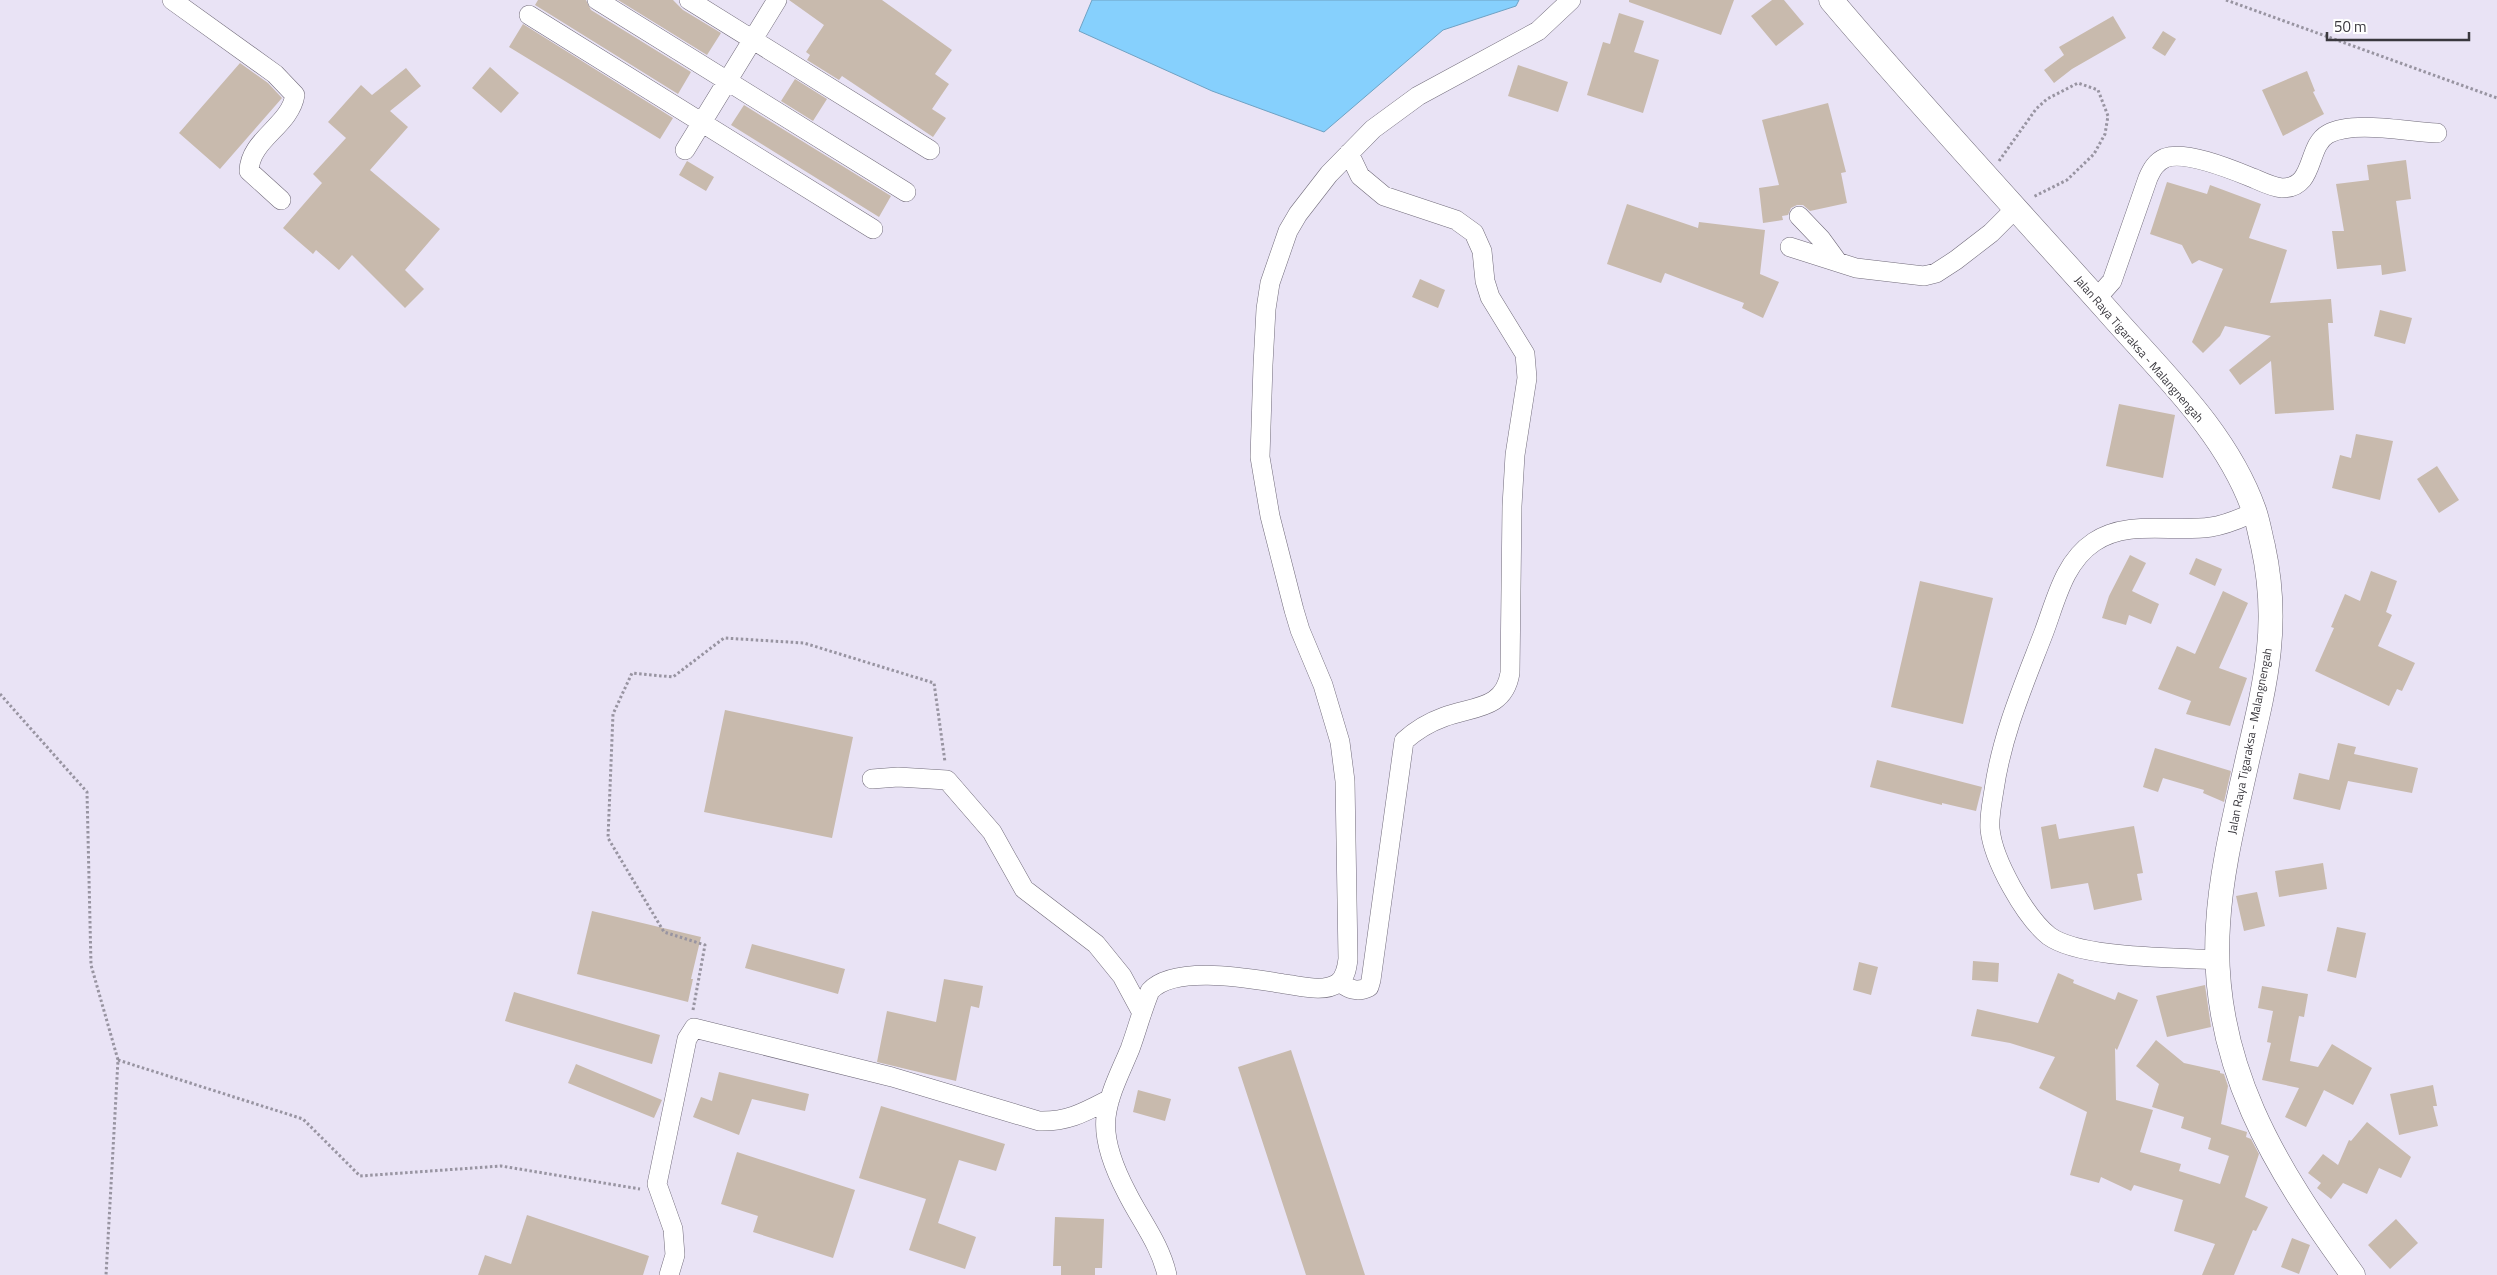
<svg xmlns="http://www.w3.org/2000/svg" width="2497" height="1275" font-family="'Titillium Web',sans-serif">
  <rect width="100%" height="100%" fill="#e9e3f5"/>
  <!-- water -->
  <path fill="#86d0fd" stroke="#6fa2c4" d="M 1092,0 L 1519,0 L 1516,6 L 1443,30 L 1324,132 L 1212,91 L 1079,31 Z"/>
  <!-- building -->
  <path fill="#c8baad" d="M 538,0 L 586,0 L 591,10 L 691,72 L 678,94 L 535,5 Z
    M 618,0 L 673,0 L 683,10 L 721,33 L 707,55 Z
    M 789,0 L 882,0 L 952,50 L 935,74 L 949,84 L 932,109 L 946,118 L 933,137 L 842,76 L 839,80 L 807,60 L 810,55 L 806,52 L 824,25 Z
    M 1629,0 L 1734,0 L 1721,35 L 1629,2 Z
    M 1772,0 L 1784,0 L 1804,24 L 1776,46 L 1751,16 Z
    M 1619,13 L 1644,21 L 1634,52 L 1659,60 L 1643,113 L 1587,95 L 1603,42 L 1610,44 Z
    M 2113,16 L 2126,38 L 2072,69 L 2054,83 L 2044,70 L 2064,55 L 2059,47 Z
    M 523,24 L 673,118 L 660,139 L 509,47 Z
    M 2163,31 L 2176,39 L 2165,56 L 2152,48 Z
    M 240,63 L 268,83 L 282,98 L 220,169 L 179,133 Z
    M 1518,65 L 1568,82 L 1558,112 L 1508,96 Z
    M 490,67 L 519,93 L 501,113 L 472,88 Z
    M 406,68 L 421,86 L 390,111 L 408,127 L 370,170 L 440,229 L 405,270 L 424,289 L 405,308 L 352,255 L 339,270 L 316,250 L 313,254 L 283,228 L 322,183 L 313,174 L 346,138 L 328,122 L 361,85 L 372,95 Z
    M 2307,71 L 2315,91 L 2313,92 L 2324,114 L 2283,136 L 2262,90 Z
    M 795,79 L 827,99 L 813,121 L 781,101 Z
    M 1828,103 L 1846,172 L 1841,173 L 1847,203 L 1810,211 L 1803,205 L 1797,205 L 1791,208 L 1788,215 L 1782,216 L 1783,220 L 1763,223 L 1759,188 L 1779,185 L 1762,120 Z
    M 744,105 L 891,196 L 879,217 L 731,125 Z
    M 2406,160 L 2411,199 L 2396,201 L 2406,271 L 2382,275 L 2381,265 L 2337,269 L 2332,231 L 2344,231 L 2336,184 L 2369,180 L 2367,165 Z
    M 687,161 L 714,177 L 706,191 L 679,175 Z
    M 2167,182 L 2207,194 L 2210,185 L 2261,204 L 2249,238 L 2287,250 L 2270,303 L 2331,299 L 2333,323 L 2328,323 L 2334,410 L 2275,414 L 2271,361 L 2240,385 L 2229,370 L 2271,336 L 2225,326 L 2220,336 L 2203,353 L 2192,342 L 2223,269 L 2199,260 L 2192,264 L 2182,245 L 2150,234 Z
    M 1627,204 L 1698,228 L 1699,222 L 1765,230 L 1760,274 L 1779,282 L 1763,318 L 1742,308 L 1744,303 L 1665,273 L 1661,283 L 1607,264 Z
    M 1420,279 L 1445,290 L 1438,308 L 1412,297 Z
    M 2380,310 L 2412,318 L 2405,344 L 2374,336 Z
    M 2119,404 L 2175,415 L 2163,478 L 2106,466 Z
    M 2356,434 L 2393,441 L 2380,500 L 2332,488 L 2340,455 L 2351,458 Z
    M 2437,466 L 2459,500 L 2439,513 L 2417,479 Z
    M 2130,555 L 2146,563 L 2132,591 L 2159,604 L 2151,624 L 2129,615 L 2126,625 L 2102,618 L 2109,596 Z
    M 2196,558 L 2222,569 L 2215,586 L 2189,574 Z
    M 2371,571 L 2397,581 L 2386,612 L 2392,615 L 2378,646 L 2415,663 L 2402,691 L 2397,689 L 2389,706 L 2315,671 L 2334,628 L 2331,627 L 2345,594 L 2360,601 Z
    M 1920,581 L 1993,598 L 1963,724 L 1891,707 Z
    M 2223,591 L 2248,603 L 2219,668 L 2247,678 L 2230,726 L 2186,714 L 2191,701 L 2158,689 L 2177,646 L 2195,654 Z
    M 725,710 L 853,737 L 832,838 L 704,812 Z
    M 2338,743 L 2356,747 L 2354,754 L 2418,768 L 2412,793 L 2348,781 L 2340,810 L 2293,799 L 2299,773 L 2329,780 Z
    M 2155,748 L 2231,771 L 2224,802 L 2203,793 L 2204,790 L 2163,778 L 2158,792 L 2143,787 Z
    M 1877,760 L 1982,787 L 1976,811 L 1942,803 L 1942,805 L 1870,787 Z
    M 2056,824 L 2059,839 L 2134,826 L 2143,873 L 2137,874 L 2142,900 L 2094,910 L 2088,883 L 2051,889 L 2041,827 Z
    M 2323,863 L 2327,889 L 2279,897 L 2275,871 Z
    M 2257,892 L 2265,926 L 2244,931 L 2236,896 Z
    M 592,911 L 701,937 L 691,979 L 693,979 L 688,1002 L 577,974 Z
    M 2337,927 L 2366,933 L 2356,978 L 2327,971 Z
    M 752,944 L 845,969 L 838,994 L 745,968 Z
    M 1973,961 L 1999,963 L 1998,982 L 1972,980 Z
    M 1859,962 L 1878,967 L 1871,995 L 1853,990 Z
    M 2058,973 L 2074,980 L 2073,983 L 2115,1000 L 2118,992 L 2138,1000 L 2117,1050 L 2115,1048 L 2116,1100 L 2153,1110 L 2140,1152 L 2181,1164 L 2179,1171 L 2220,1184 L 2229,1156 L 2208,1149 L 2211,1138 L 2181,1128 L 2184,1117 L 2152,1107 L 2159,1084 L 2136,1066 L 2156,1040 L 2184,1063 L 2220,1071 L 2220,1073 L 2224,1074 L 2228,1086 L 2221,1124 L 2247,1132 L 2246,1137 L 2251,1139 L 2259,1154 L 2245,1197 L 2268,1207 L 2256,1231 L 2253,1230 L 2234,1275 L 2202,1275 L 2215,1244 L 2174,1231 L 2183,1200 L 2134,1185 L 2131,1191 L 2101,1177 L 2099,1183 L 2070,1175 L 2087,1112 L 2039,1088 L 2055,1057 L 2010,1043 L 1971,1036 L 1977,1009 L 2038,1023 Z
    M 944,979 L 983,986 L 979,1008 L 971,1006 L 956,1081 L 877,1062 L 887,1011 L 936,1022 Z
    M 2205,985 L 2211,1027 L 2167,1037 L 2156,996 Z
    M 2262,986 L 2308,994 L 2304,1017 L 2299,1016 L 2290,1061 L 2318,1067 L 2332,1044 L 2372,1068 L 2353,1105 L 2324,1090 L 2306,1127 L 2285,1117 L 2299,1088 L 2262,1080 L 2271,1043 L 2267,1042 L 2273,1011 L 2258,1008 Z
    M 514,992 L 660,1035 L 652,1064 L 505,1021 Z
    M 1291,1050 L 1365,1275 L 1306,1275 L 1238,1067 Z
    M 576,1064 L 662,1100 L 654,1118 L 568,1083 Z
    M 719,1072 L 809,1094 L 805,1111 L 752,1099 L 739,1135 L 693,1117 L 701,1097 L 712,1101 Z
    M 2433,1085 L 2437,1106 L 2433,1106 L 2438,1126 L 2399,1135 L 2390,1094 Z
    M 1138,1090 L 1171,1099 L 1165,1121 L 1133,1112 Z
    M 881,1106 L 1005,1144 L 996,1171 L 959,1160 L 938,1223 L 976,1237 L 965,1269 L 909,1250 L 926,1199 L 859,1178 Z
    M 2367,1122 L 2411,1157 L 2401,1178 L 2379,1168 L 2367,1194 L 2343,1183 L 2331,1199 L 2317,1188 L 2321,1183 L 2308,1173 L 2323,1154 L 2338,1165 L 2349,1140 L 2351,1141 Z
    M 737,1152 L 855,1190 L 833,1258 L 753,1232 L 758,1216 L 721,1204 Z
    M 527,1215 L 649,1256 L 643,1275 L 478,1275 L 485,1255 L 511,1264 Z
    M 1055,1217 L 1104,1219 L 1102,1268 L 1095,1268 L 1095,1275 L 1061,1275 L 1061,1266 L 1053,1266 Z
    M 2396,1219 L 2418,1243 L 2390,1269 L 2368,1245 Z
    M 2292,1238 L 2310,1245 L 2299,1274 L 2281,1267 Z"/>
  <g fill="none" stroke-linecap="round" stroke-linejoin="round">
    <!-- minor casing -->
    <g stroke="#716b7a" stroke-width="20">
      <path id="minor" d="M 172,0 L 275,74 L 295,95 C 290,126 250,139 249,171 L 281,200
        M 597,0 L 906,192
        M 689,0 L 930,150
        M 529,15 L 873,229
        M 685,150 L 777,0
        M 1799,216 L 1821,239 L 1837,261
        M 1790,247 L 1856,268 L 1924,276 L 1936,273 L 1956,260 L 1991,233 L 2016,208
        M 2096,299 L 2112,281 L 2148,178 C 2152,169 2156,162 2165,158 C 2186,150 2233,170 2253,178 C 2262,182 2272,187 2282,188 C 2316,188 2306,146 2328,134 C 2354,120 2407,132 2437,133
        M 872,779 L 898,777 L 947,780 L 992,832 L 1024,889 L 1096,944 L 1122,976 L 1142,1013
        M 2217,960 C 2175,957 2081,959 2049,936 C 2025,917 1993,860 1990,829 C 1989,816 1992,803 1994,790 C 2002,734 2024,684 2044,632 C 2056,600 2064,562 2094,542 C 2128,519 2173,533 2211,527 C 2227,525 2241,518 2255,512
        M 1339,982 C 1349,989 1357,993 1369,987 L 1371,980 L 1404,741 C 1415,731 1430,722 1444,717 C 1473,706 1504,710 1510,673 L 1512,506 L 1515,455 L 1527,378 L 1525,354 L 1490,297 L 1485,281 L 1482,251 L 1474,233 L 1456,220 L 1384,196 L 1360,176 L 1349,153
        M 669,1275 L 675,1255 L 673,1229 L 657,1184 L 687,1039 L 694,1028 L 892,1077 L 1039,1121 C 1068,1122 1085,1112 1110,1099
        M 1167,1275 C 1160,1244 1141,1221 1127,1193 C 1116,1172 1103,1142 1106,1117 C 1109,1093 1121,1071 1130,1049 C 1137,1030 1142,1010 1150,991 C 1175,964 1252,979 1285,984 C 1301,986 1324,993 1338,983 C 1346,977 1347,967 1348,959 L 1345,781 L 1340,742 L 1323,685 L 1300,630 L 1294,610 L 1270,516 L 1260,457 L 1263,365 L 1266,309 L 1270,283 L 1288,231 L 1298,214 L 1329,174 L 1373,129 L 1418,96 L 1538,31 L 1571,0"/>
    </g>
    <!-- major casing -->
    <g stroke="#716b7a" stroke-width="25">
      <path id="major" d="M 1831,0 C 1920,105 2014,206 2106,309 C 2160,371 2226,431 2254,510 C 2258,521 2260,534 2263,546 C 2280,624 2266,681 2248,757 C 2236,812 2221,869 2218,925 C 2209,1062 2275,1168 2353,1275"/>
    </g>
    <!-- path -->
    <path stroke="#9894a1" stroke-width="3" stroke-dasharray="2.5 2.5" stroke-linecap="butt" d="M 2226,0 L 2497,98
      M 1999,161 L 2036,109 L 2047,99 L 2078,83 L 2098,90 L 2108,116 L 2105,134 L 2094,154 L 2067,180 L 2033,197
      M 0,694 L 87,792 L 91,965 L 118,1060 L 106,1275
      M 693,1010 L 705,945 L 664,932 L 608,838 L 613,714 L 632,673 L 673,677 L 724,638 L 804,643 L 934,683 L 945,762
      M 118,1060 L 303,1119 L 360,1176 L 501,1166 L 640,1189"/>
    <!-- minor -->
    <use href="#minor" stroke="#fff" stroke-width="19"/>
    <!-- major -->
    <use href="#major" stroke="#fff" stroke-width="24"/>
  </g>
  <g text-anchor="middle" stroke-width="4.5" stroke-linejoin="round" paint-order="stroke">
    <!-- street labels -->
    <g font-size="12" fill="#3a383e" stroke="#fff">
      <text transform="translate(2139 349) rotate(49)" y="4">Jalan Raya Tigaraksa - Malangnengah</text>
      <text transform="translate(2250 741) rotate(-79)" y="4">Jalan Raya Tigaraksa - Malangnengah</text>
    </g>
  </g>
  <!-- scale -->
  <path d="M2327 32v8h142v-8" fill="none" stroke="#3a383e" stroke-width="2.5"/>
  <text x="2334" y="32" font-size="15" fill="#3a383e" stroke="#ffffff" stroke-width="4" paint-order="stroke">50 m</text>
</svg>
